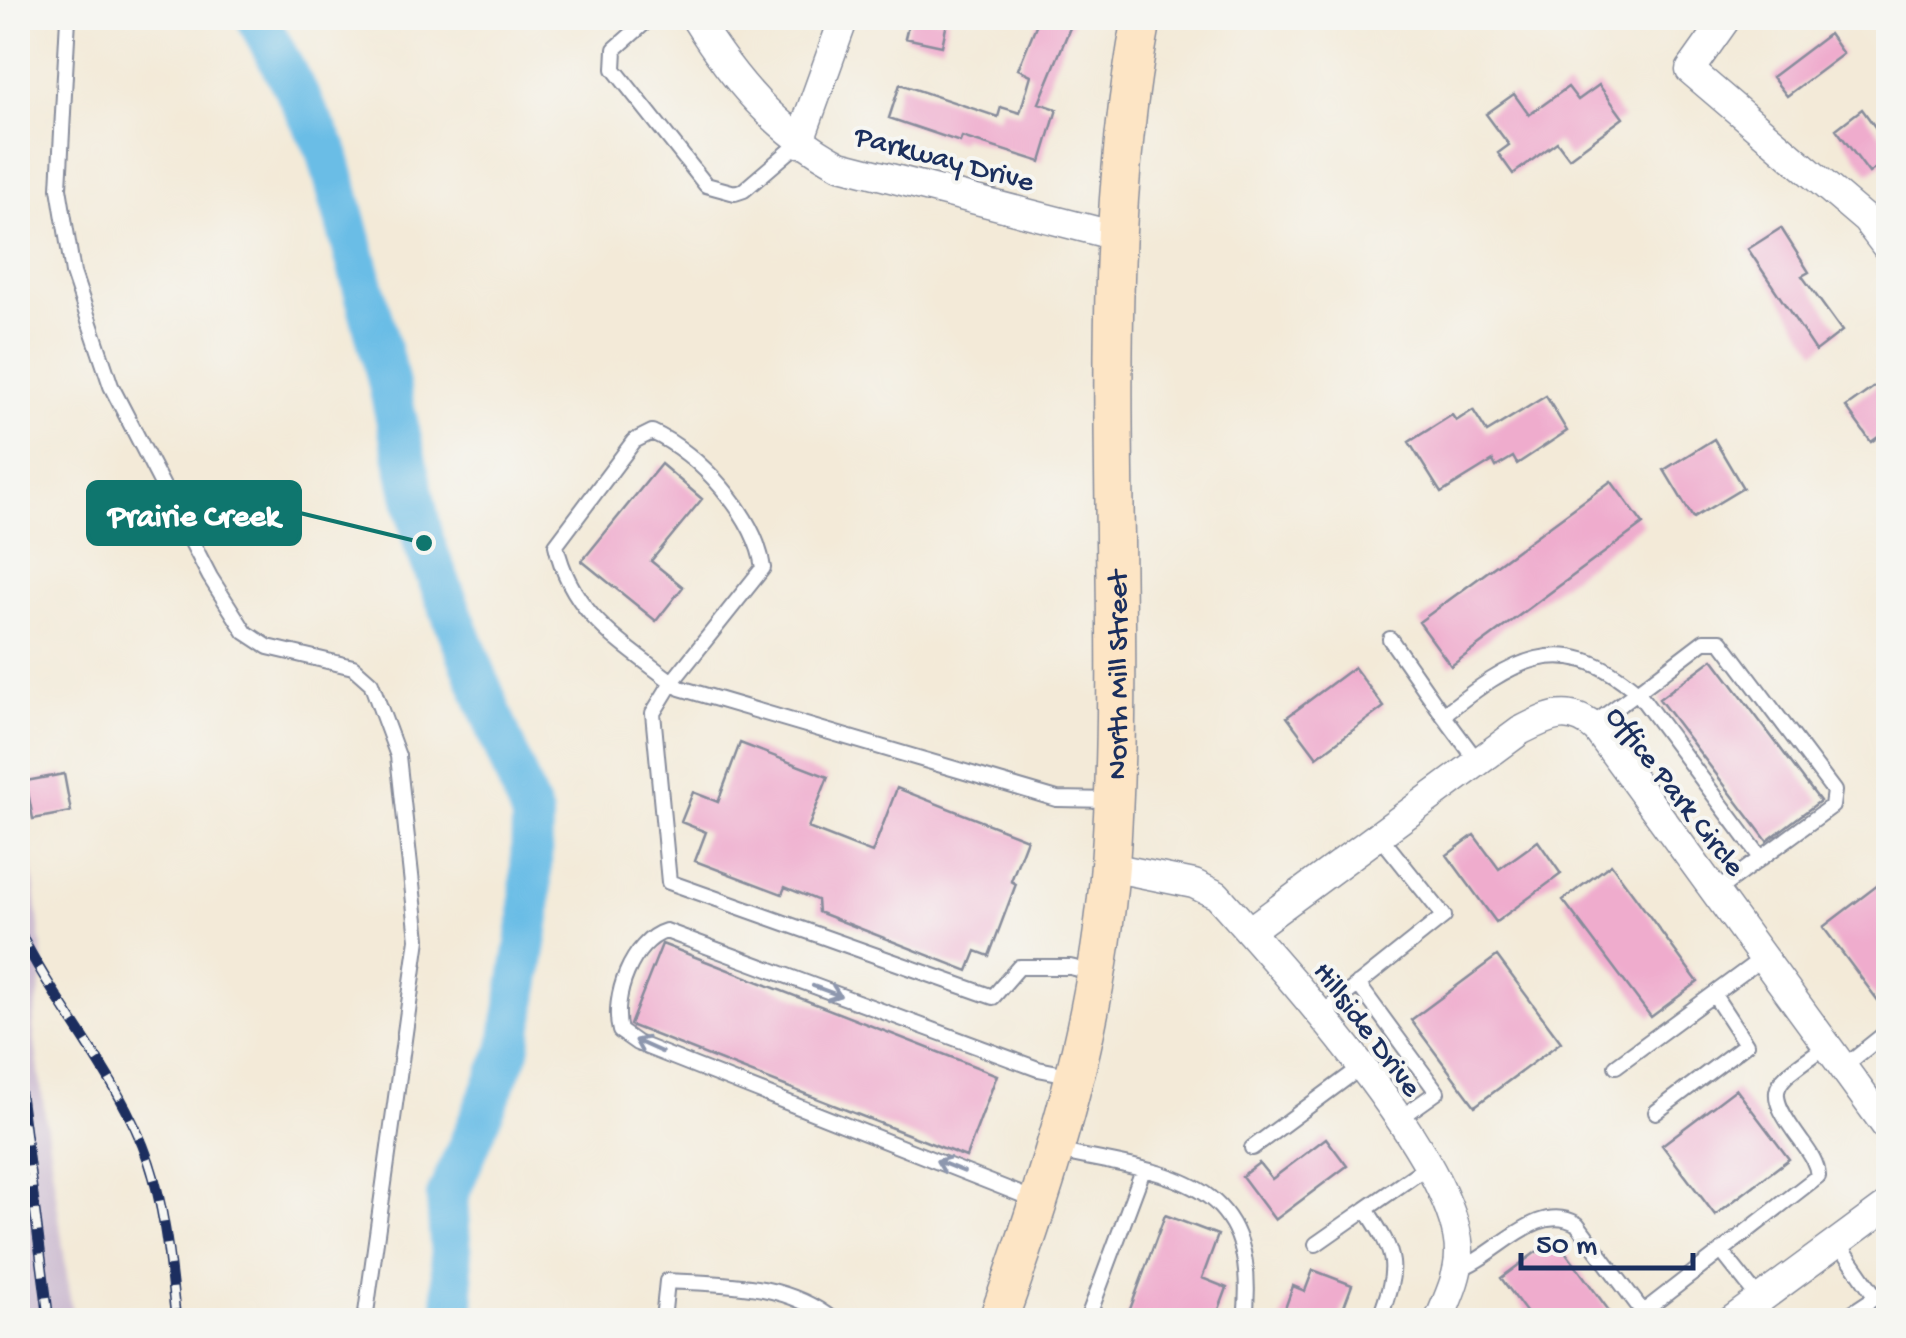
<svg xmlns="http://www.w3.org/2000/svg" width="1906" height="1338" font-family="'Gochi Hand',sans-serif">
  <rect width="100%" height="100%" fill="#f6f6f2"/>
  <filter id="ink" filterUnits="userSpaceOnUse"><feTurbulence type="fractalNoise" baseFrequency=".01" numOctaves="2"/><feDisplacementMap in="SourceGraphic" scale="20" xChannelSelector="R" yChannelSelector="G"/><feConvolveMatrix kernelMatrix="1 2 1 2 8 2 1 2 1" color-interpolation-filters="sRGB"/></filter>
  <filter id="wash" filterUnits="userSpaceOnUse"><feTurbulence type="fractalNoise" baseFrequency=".0048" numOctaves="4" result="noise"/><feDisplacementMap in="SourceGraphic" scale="40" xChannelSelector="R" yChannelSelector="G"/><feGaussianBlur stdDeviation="2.25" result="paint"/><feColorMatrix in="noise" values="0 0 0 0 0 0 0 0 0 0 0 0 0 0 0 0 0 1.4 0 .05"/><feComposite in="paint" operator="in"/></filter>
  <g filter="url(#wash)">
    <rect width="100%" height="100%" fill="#f3ead8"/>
    <!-- industrial -->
    <path fill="#cebed1" d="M 18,748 L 44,967 L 33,1027 L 73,1320 L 18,1320 Z"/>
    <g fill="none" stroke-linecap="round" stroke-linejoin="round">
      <!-- river -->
      <path stroke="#6bbde6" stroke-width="42" d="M 257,18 L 327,150 L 386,372 L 424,543 L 532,817 L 530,918 L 509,1050 L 447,1197 L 455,1320"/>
    </g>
    <g id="blocks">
      <!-- building -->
      <path fill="#efaccd" d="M 910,18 L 948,18 L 942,46 L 905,38 Z
        M 1039,18 L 1074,18 L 1039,103 L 1057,109 L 1041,162 L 962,137 L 960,142 L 889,118 L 900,84 L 998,117 L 1001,107 L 1020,113 L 1031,75 L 1018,69 Z
        M 1829,34 L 1843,54 L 1787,96 L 1772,77 Z
        M 1599,85 L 1623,118 L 1569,158 L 1557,142 L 1513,174 L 1498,153 L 1509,145 L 1486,114 L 1514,94 L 1529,115 L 1568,87 L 1578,100 Z
        M 1862,109 L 1888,145 L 1888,159 L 1869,173 L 1836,129 Z
        M 1781,228 L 1809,272 L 1802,276 L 1842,331 L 1816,351 L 1748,249 Z
        M 1888,377 L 1888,430 L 1871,442 L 1846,407 Z
        M 1546,396 L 1567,431 L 1517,464 L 1513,457 L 1496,467 L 1493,461 L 1441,493 L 1409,442 L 1452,415 L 1456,421 L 1473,410 L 1487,432 Z
        M 1714,439 L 1743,488 L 1693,518 L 1664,470 Z
        M 661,464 L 702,499 L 651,561 L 683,587 L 656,621 L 582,561 Z
        M 1611,481 L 1643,524 L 1451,666 L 1419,622 Z
        M 1713,659 L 1820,801 L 1767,841 L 1659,699 Z
        M 1354,667 L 1384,707 L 1317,757 L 1287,717 Z
        M 740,743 L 828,777 L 808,828 L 872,853 L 897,788 L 1027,839 L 1011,881 L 1016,884 L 989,956 L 976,951 L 968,971 L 818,912 L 817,900 L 785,887 L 782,894 L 695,861 L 706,832 L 681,822 L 693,792 L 718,802 Z
        M 64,774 L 71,812 L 33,819 L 26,781 Z
        M 1474,835 L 1499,869 L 1538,841 L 1561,874 L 1496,922 L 1447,855 Z
        M 1611,864 L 1698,982 L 1651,1017 L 1563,900 Z
        M 1878,885 L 1888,900 L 1888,1014 L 1823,927 Z
        M 662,944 L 997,1075 L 966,1157 L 630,1025 Z
        M 1497,956 L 1561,1042 L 1475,1106 L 1411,1020 Z
        M 1736,1089 L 1789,1159 L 1715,1215 L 1662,1145 Z
        M 1326,1138 L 1347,1166 L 1275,1220 L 1242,1176 L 1259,1163 L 1272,1179 Z
        M 1165,1215 L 1218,1235 L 1202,1278 L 1227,1288 L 1215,1320 L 1126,1320 Z
        M 1555,1238 L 1616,1320 L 1532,1320 L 1501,1278 Z
        M 1313,1270 L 1352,1285 L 1339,1320 L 1281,1320 L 1293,1286 L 1305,1291 Z"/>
    </g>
  </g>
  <g filter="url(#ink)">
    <use href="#blocks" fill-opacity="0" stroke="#878c9b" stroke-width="2.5"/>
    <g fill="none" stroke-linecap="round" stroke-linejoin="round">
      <!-- service casing -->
      <g stroke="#878c9b" stroke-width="18">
        <path id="service" d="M 68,18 L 59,188 L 73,273 L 111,386 L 210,577 L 245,632 L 268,647 L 353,667 L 371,683 L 398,756 L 418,939 L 365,1320
          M 650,18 L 615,49 L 614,69 L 706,185 L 735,193 L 744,190 L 799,143
          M 1390,639 L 1443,715
          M 1592,725 L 1637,692 L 1761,858
          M 1478,762 L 1443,715 C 1511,662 1561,626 1637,692 L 1704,641 L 1721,641 L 1834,791 L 1832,806 L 1715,892
          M 1096,973 L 1070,967 L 1019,967 L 993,997 L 669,882 L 653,713 L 672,682 L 763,568 C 756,516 699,453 652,432 L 634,441 L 556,545 C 571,613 619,641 672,682 L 680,688 L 1057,799 L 1112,800
          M 1358,984 L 1437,1092 L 1399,1119
          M 1321,1014 L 1444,916 L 1379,835
          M 1616,1066 L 1764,957
          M 1843,1067 L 1888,1031
          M 1656,1112 L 1746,1044 L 1714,995
          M 1252,1148 L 1360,1068
          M 1056,1151 C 1169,1175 1261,1175 1245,1320
          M 1035,1200 L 637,1043 L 620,1031 C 611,998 632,941 666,931 L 1038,1069 L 1074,1076
          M 1838,1242 L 1876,1297
          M 1316,1244 L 1366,1209
          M 1722,1252 L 1760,1300
          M 1456,1270 C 1497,1257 1536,1200 1577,1224 L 1649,1320
          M 1643,1312 L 1818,1176 C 1817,1162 1809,1152 1801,1141 C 1758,1083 1776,1084 1827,1045
          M 663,1320 L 667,1281 C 725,1284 786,1282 833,1320
          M 1087,1320 L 1143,1170
          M 1379,1320 C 1399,1265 1398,1258 1366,1209 L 1429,1165
          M 1841,1320 L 1888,1289"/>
      </g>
      <!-- minor casing -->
      <g stroke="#878c9b" stroke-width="31">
        <path id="minor" d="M 695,18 C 734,80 775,130 840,165 L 1120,237
          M 1727,18 L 1690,70 L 1866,220 L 1888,249
          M 799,143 L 844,18
          M 1110,867 L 1194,884 L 1217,895 C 1280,966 1460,1162 1459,1254 C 1459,1276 1447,1300 1439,1320
          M 1249,931 L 1520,731 C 1549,716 1570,705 1597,730 L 1888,1129
          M 1732,1320 L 1888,1205"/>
      </g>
      <!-- secondary casing -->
      <g stroke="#878c9b" stroke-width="41">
        <g id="secondary">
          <path id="s1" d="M 998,1320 C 1051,1172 1098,1023 1110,865 C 1131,585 1088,294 1142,18"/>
        </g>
      </g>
      <!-- service -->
      <use href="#service" stroke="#fff" stroke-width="14"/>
      <!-- minor -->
      <use href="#minor" stroke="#fff" stroke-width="28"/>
      <!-- secondary -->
      <use href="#secondary" stroke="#fde5c5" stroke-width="38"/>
      <!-- rail casing -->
      <g stroke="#1b2f5e" stroke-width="11">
        <path id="rail" d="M 18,929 C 57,1009 120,1077 149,1162 C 166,1213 170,1268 176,1320
          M 18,1079 L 49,1320"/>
      </g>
      <!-- rail -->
      <use href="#rail" stroke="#f6f6f2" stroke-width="8" stroke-dasharray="22" stroke-linecap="butt"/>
    </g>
    <!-- one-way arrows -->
    <defs><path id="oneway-shaft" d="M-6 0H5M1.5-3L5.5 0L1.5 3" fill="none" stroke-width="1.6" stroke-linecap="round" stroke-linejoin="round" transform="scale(2.5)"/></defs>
    <g stroke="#8d97ae">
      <use href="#oneway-shaft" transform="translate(827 991) rotate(20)"/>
      <use href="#oneway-shaft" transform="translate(648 1046) rotate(-156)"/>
      <use href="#oneway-shaft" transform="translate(950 1166) rotate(-158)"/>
    </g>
  </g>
  <g text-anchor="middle" stroke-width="8" stroke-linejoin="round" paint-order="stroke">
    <!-- street labels -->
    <g font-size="30" fill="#1b2f5e" stroke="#f6f6f2">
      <text transform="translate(945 157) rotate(15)" y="10">Parkway Drive</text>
      <text dy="10" stroke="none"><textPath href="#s1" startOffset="660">North Mill Street</textPath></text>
      <text transform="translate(1677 790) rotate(52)" y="10">Office Park Circle</text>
      <text transform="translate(1369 1028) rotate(53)" y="10">Hillside Drive</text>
    </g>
  </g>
  <!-- callouts -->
  <path fill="none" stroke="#0f766e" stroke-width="4" d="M424 543L300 513"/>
  <circle fill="#0f766e" stroke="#f6f6f2" stroke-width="4" cx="424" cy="543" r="10"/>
  <rect fill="#0f766e" stroke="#0f766e" stroke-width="4" x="88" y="482" width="212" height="62" rx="10"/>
  <g font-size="32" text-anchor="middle" font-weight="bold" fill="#fff">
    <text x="194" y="525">Prairie Creek</text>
  </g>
  <!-- margin -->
  <rect width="1906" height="1338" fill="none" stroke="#f6f6f2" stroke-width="60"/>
  <!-- scale -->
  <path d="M1521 1253v15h172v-15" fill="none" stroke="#1b2f5e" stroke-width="5"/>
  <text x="1536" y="1253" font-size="30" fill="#1b2f5e" stroke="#f6f6f2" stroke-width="8" paint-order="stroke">50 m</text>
</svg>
